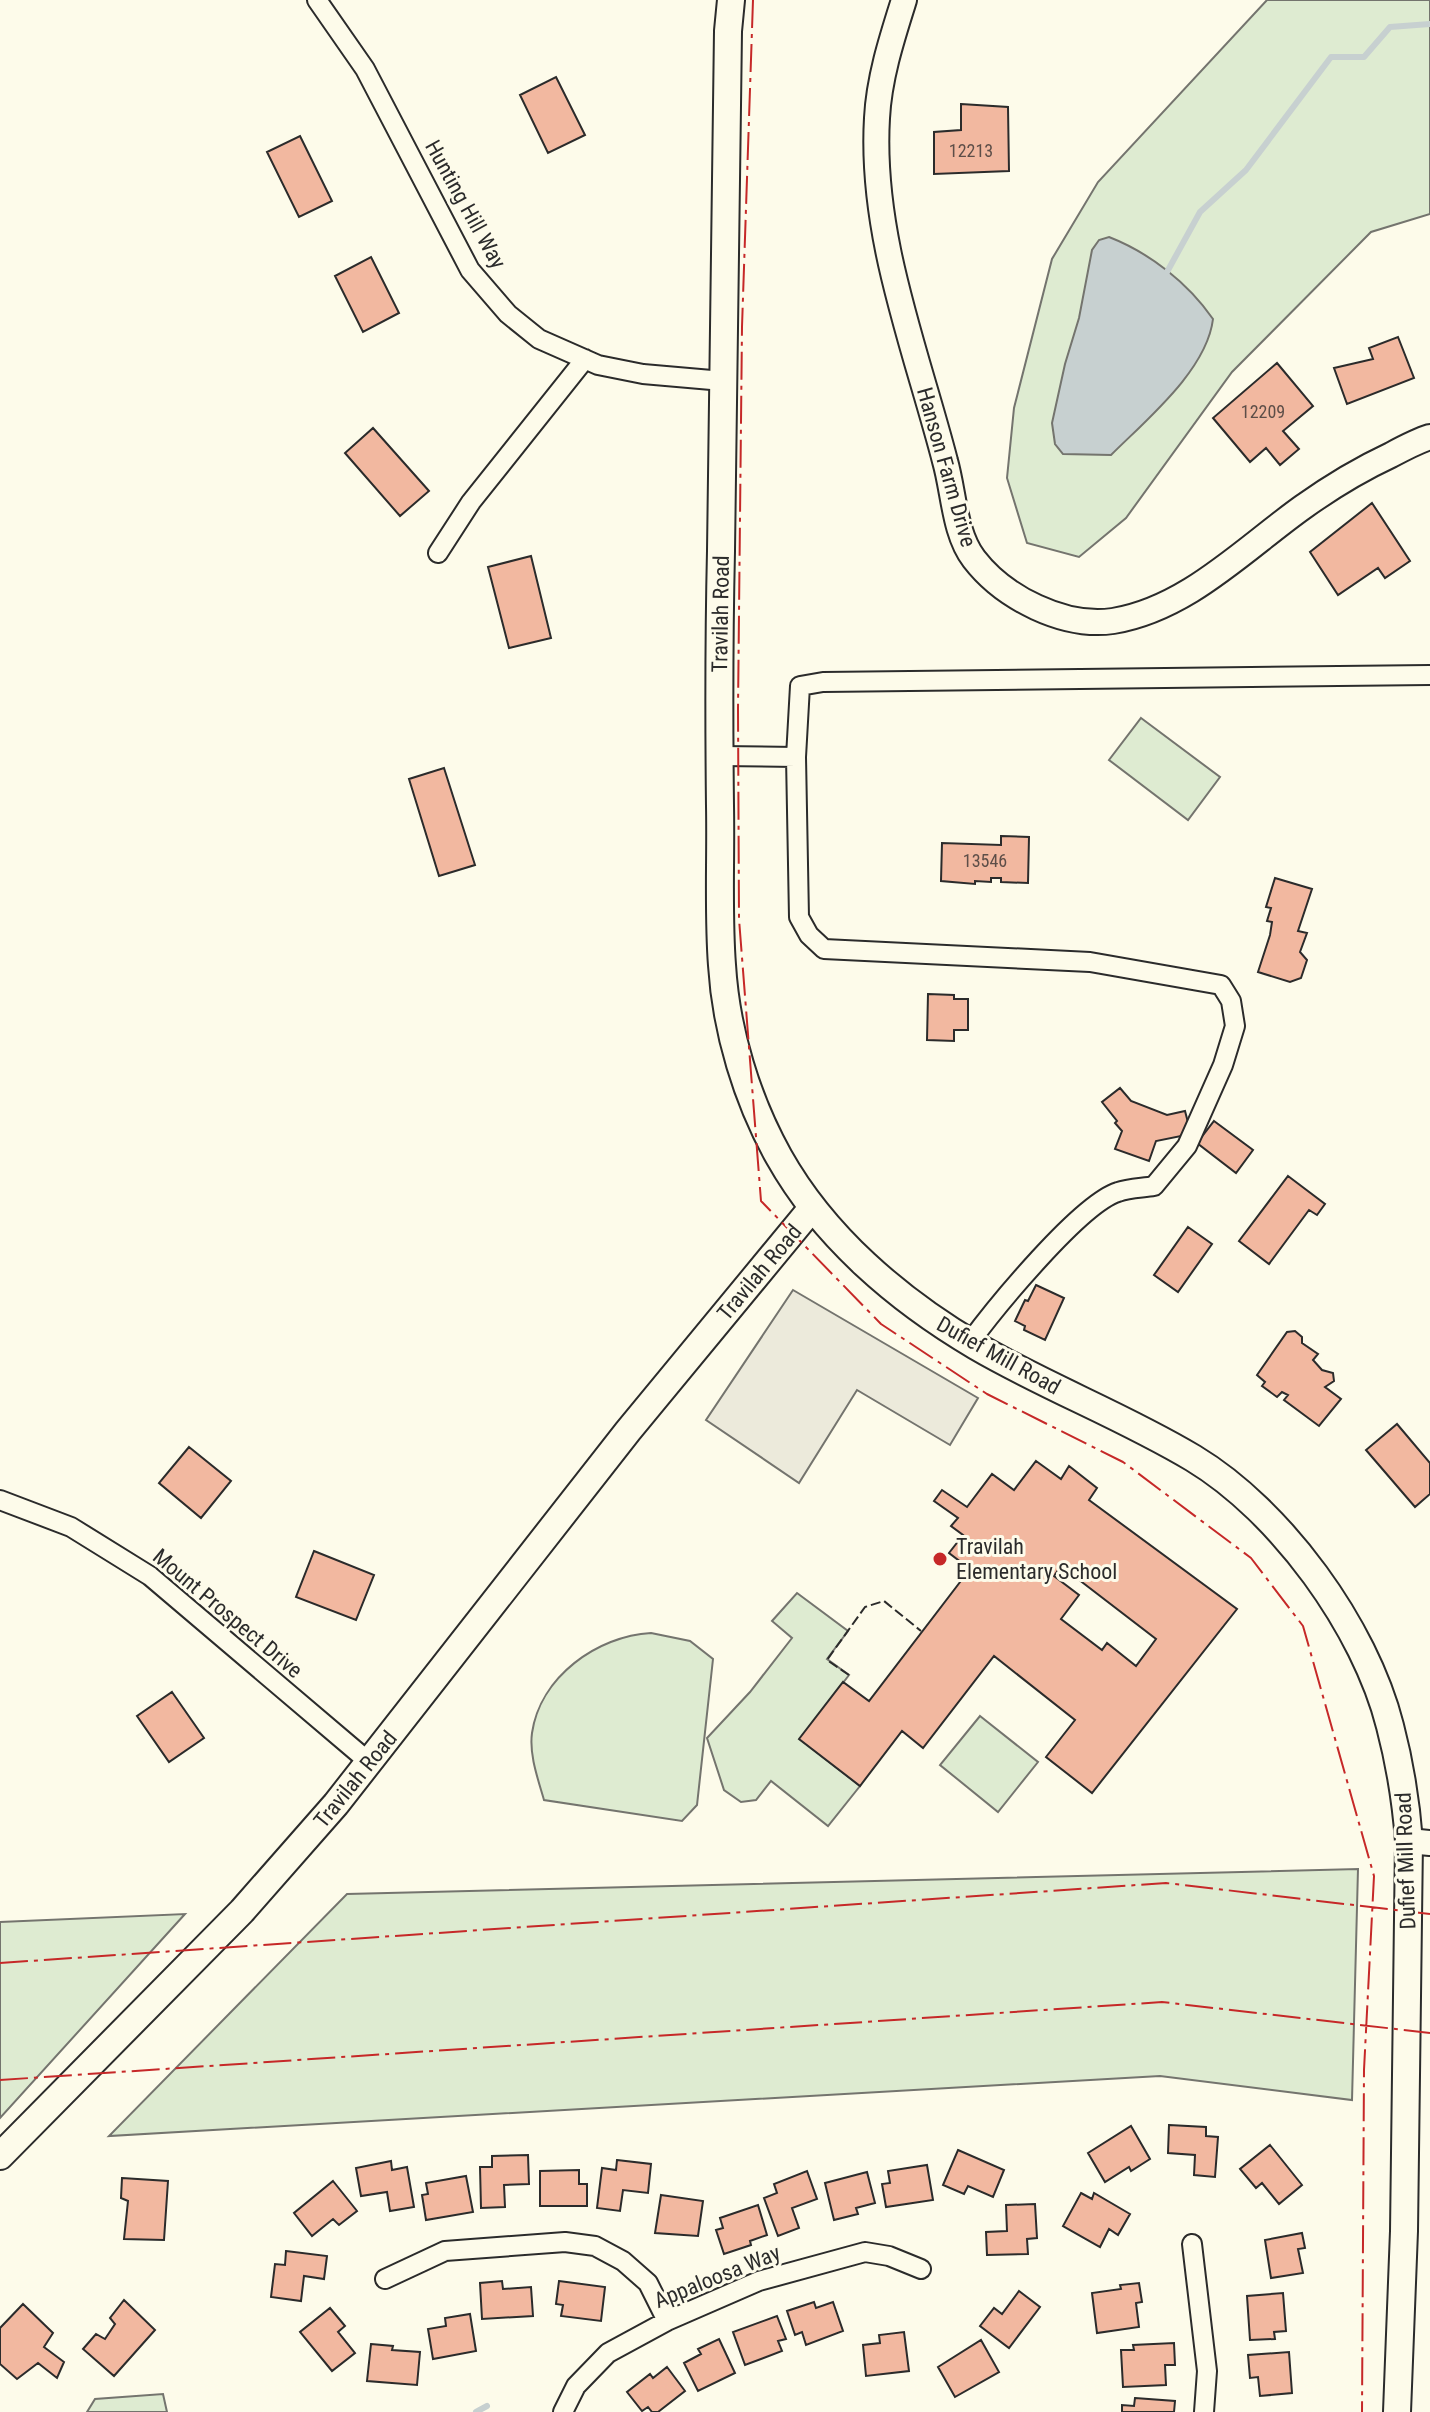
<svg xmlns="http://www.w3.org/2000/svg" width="1430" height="2412" font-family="'Roboto Condensed',sans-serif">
  <rect width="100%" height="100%" fill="#fdfbea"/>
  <!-- green -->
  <path fill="#deebd1" stroke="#74746e" stroke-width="2" d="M 1267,0 L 1430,0 L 1430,214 L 1371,232 L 1232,372 L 1126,518 L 1079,557 L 1027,543 L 1007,478 L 1014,408 L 1052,259 L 1098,182 Z
    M 1141,718 L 1220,777 L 1188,820 L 1109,760 Z
    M 797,1593 L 848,1631 L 827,1659 L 849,1675 L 800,1739 L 860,1786 L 828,1826 L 771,1781 L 756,1800 L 741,1802 L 724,1790 L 707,1738 L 750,1692 L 792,1638 L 772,1621 Z
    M 651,1633 L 690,1641 L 713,1659 L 697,1805 L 682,1821 L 544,1800 C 538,1779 529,1755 532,1733 C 540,1677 597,1636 651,1633 Z
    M 980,1716 L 1038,1762 L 998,1812 L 940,1765 Z
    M 1358,1869 L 1352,2100 L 1160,2076 L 109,2136 L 347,1894 Z
    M 185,1914 L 0,2118 L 0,1922 Z
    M 163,2394 L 167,2412 L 87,2412 L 95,2399 Z"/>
  <!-- parking -->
  <path fill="#eceadb" stroke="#74746e" stroke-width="2" d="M 793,1290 L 978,1398 L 950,1445 L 857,1390 L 799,1483 L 706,1420 Z"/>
  <!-- water -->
  <path fill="#c7d0d0" stroke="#74746e" stroke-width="2" d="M 1109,237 C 1150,253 1188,283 1213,319 C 1207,370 1146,420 1111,455 L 1063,454 L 1055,444 L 1052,423 L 1065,364 L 1079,318 L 1092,250 L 1099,240 Z"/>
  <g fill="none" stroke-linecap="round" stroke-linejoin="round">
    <!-- stream -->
    <path stroke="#c7d0d0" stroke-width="6" d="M 1167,272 L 1200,212 L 1246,170 L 1331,57 L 1364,57 L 1390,27 L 1430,24
      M 476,2412 L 487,2406"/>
  </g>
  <!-- building -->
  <path fill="#f2b8a0" stroke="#2b2b2b" stroke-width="2" fill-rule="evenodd" d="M 556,77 L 585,135 L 548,153 L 520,95 Z
    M 961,104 L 1008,107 L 1009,171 L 934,174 L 934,132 L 961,130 Z
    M 300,136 L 332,201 L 299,217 L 267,152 Z
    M 371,257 L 399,313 L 363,332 L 335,276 Z
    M 1398,337 L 1414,378 L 1347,404 L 1334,368 L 1373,359 L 1369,348 Z
    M 1277,363 L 1313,406 L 1283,431 L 1299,449 L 1280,465 L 1266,448 L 1250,462 L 1213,418 Z
    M 373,428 L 429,491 L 400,516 L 345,453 Z
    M 1372,503 L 1410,561 L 1385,578 L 1378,568 L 1338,595 L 1310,552 Z
    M 531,556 L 551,638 L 509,648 L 488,567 Z
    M 444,768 L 475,865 L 439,876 L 409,779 Z
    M 1001,836 L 1029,837 L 1028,883 L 1001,882 L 1001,878 L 991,878 L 991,882 L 975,881 L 975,884 L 941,881 L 942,843 L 1001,845 Z
    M 1275,878 L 1312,889 L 1298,931 L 1307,933 L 1300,952 L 1307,960 L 1301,978 L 1290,982 L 1258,972 L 1270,935 L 1272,922 L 1267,921 L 1271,908 L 1266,907 Z
    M 928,994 L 954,995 L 954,999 L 968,999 L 968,1030 L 954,1030 L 954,1041 L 927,1040 Z
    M 1120,1088 L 1131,1101 L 1167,1115 L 1185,1111 L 1191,1134 L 1156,1141 L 1149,1161 L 1115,1149 L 1122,1131 L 1115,1123 L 1117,1121 L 1102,1102 Z
    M 1214,1121 L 1253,1150 L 1236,1173 L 1197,1143 Z
    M 1288,1176 L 1325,1204 L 1317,1215 L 1309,1210 L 1269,1264 L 1239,1241 Z
    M 1188,1227 L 1212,1244 L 1178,1292 L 1154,1275 Z
    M 1036,1285 L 1064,1298 L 1045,1340 L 1024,1330 L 1025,1326 L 1015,1321 L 1025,1300 L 1028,1301 Z
    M 1295,1331 L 1302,1337 L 1302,1343 L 1318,1354 L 1313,1360 L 1322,1370 L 1333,1373 L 1334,1381 L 1325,1387 L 1341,1399 L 1319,1426 L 1284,1400 L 1288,1395 L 1282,1392 L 1277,1397 L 1262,1386 L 1265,1382 L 1257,1375 L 1287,1332 Z
    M 1397,1424 L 1430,1463 L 1430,1494 L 1415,1507 L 1366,1450 Z
    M 189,1447 L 231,1481 L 201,1518 L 159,1483 Z
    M 1036,1461 L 1061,1479 L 1069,1466 L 1097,1488 L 1089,1500 L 1237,1609 L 1092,1793 L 1046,1757 L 1075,1720 L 994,1656 L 923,1748 L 902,1731 L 860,1786 L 799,1739 L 843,1682 L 869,1701 L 970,1569 L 949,1553 L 963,1535 L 951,1526 L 958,1518 L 934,1501 L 942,1490 L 967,1507 L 992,1474 L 1014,1490 ZM 1061,1566 L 1156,1639 L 1136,1666 L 1107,1643 L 1102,1650 L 1061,1619 L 1079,1595 L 1054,1576 Z
    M 314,1551 L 374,1575 L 356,1620 L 296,1597 Z
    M 172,1692 L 204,1738 L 169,1762 L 137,1716 Z
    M 1169,2125 L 1206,2127 L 1206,2136 L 1218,2137 L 1215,2177 L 1194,2175 L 1195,2155 L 1168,2153 Z
    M 1131,2126 L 1150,2159 L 1131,2171 L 1129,2167 L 1105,2182 L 1088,2153 Z
    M 1270,2145 L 1302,2185 L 1279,2204 L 1262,2183 L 1256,2188 L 1240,2169 Z
    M 958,2150 L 1004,2170 L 993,2197 L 968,2186 L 964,2194 L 943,2185 Z
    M 528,2155 L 529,2184 L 504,2185 L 505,2207 L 481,2208 L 480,2167 L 492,2167 L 492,2156 Z
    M 617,2160 L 651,2164 L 648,2193 L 623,2190 L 620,2211 L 597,2208 L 602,2168 L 616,2170 Z
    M 391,2161 L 392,2170 L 407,2167 L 414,2207 L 390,2211 L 387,2192 L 361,2196 L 356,2168 Z
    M 927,2165 L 933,2200 L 886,2207 L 882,2184 L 890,2183 L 888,2171 Z
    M 579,2170 L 579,2184 L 587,2184 L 587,2206 L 540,2206 L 540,2171 Z
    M 807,2171 L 817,2199 L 792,2208 L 799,2228 L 778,2236 L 764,2198 L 777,2193 L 774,2184 Z
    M 867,2172 L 875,2203 L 856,2208 L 858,2214 L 834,2220 L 825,2183 Z
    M 466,2176 L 473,2212 L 426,2220 L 422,2195 L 428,2194 L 426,2183 Z
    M 122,2178 L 168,2181 L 164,2240 L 124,2239 L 128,2201 L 121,2198 Z
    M 333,2181 L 357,2211 L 339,2225 L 333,2219 L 312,2236 L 294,2213 Z
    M 1081,2193 L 1092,2199 L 1094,2193 L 1130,2214 L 1118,2235 L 1109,2229 L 1100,2247 L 1063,2226 Z
    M 661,2195 L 703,2201 L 698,2236 L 655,2233 Z
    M 1035,2204 L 1037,2238 L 1027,2239 L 1028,2254 L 987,2255 L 986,2232 L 1007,2231 L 1006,2205 Z
    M 758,2205 L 767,2235 L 750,2241 L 751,2245 L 724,2254 L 716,2230 L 723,2228 L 720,2218 Z
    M 1302,2233 L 1305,2248 L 1298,2249 L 1303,2273 L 1271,2278 L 1265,2240 Z
    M 286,2251 L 327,2256 L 324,2279 L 304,2276 L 301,2301 L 271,2297 L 275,2264 L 285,2265 Z
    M 502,2281 L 503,2289 L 531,2287 L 533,2316 L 482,2319 L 480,2283 Z
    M 559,2281 L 605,2287 L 601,2321 L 561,2316 L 563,2305 L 556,2304 Z
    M 1139,2283 L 1142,2302 L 1136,2303 L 1139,2327 L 1097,2333 L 1092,2293 L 1121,2289 L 1120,2285 Z
    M 1019,2291 L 1040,2307 L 1009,2348 L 980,2326 L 994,2308 L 1002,2314 Z
    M 1283,2293 L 1286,2331 L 1274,2332 L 1275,2339 L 1250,2340 L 1247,2296 Z
    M 124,2300 L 155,2330 L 114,2376 L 83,2349 L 96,2334 L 105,2339 L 115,2324 L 110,2318 Z
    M 814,2302 L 816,2308 L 833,2302 L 843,2331 L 806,2345 L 802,2332 L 795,2335 L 787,2311 Z
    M 23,2304 L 53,2333 L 44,2347 L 64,2362 L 57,2378 L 38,2363 L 17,2379 L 0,2364 L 0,2328 Z
    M 330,2308 L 345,2326 L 338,2332 L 355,2353 L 332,2371 L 300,2332 Z
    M 470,2314 L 476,2351 L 433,2359 L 428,2329 L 446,2326 L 445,2318 Z
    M 777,2316 L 786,2339 L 778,2341 L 782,2351 L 745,2365 L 733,2332 Z
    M 904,2332 L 909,2371 L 866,2376 L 863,2345 L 880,2343 L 879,2335 Z
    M 719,2339 L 735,2373 L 698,2391 L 684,2363 L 701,2354 L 698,2349 Z
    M 981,2340 L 999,2372 L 955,2397 L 938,2367 Z
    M 1174,2343 L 1175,2365 L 1165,2365 L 1166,2385 L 1123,2387 L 1121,2350 L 1134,2350 L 1133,2345 Z
    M 371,2344 L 393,2346 L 392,2350 L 420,2352 L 417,2385 L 367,2381 Z
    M 1289,2352 L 1292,2393 L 1260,2396 L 1258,2377 L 1250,2378 L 1248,2355 Z
    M 667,2367 L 685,2391 L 658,2412 L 652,2412 L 648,2407 L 642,2411 L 627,2392 L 650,2374 L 653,2378 Z
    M 1135,2398 L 1175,2401 L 1174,2412 L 1122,2412 L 1122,2405 L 1134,2406 Z"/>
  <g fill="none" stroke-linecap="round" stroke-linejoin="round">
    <!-- minor casing -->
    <g stroke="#2b2b2b" stroke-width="22">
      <path id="minor" d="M 317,0 L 365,69 L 470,270 L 508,314 L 539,339 L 598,365 L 643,374 L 723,381
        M 438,553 L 471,502 L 585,359
        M 720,756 L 796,757 L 800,686 L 823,682 L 1430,675
        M 796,757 L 799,917 L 809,935 L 824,949 L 1090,962 L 1221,985 L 1231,1001 L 1235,1026 L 1223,1065 L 1187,1146 L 1154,1186 C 1143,1188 1129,1188 1118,1192 C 1080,1204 995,1308 970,1342
        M 0,1500 L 71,1527 L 150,1576 L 369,1762
        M 1192,2244 L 1207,2371 L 1204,2412
        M 385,2279 L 445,2251 L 565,2242 L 595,2246 L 623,2261 L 648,2283 L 667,2321
        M 563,2412 L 576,2386 L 608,2353 L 667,2321 L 759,2281 L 865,2252 L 889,2256 L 921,2269"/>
    </g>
    <!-- tertiary casing -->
    <g stroke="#2b2b2b" stroke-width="28">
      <path id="tertiary" d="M 904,0 C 892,38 879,78 877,118 C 870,236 916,349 945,461 C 954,492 954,533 974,559 C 1004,598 1064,628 1113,621 C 1187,609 1244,549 1303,507 C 1331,487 1361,469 1391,455 C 1404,448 1417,441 1430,437
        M 1409,1841 L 1430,1843"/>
    </g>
    <!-- secondary casing -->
    <g stroke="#2b2b2b" stroke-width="30">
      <path id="secondary" d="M 731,0 L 728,31 C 726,205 723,378 721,551 C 719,636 719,721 720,806 C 721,859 718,913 722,965 C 726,1031 747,1100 779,1157 C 824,1237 898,1300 976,1346 C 1046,1387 1123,1416 1193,1458 C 1281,1511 1365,1627 1390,1726 C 1400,1764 1406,1802 1409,1841 L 1404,2231 L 1397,2412
        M 0,2156 L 242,1911 L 336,1804 L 628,1431 L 812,1208"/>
    </g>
    <!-- minor -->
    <use href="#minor" stroke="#fdfbea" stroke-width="18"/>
    <!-- tertiary -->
    <use href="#tertiary" stroke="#fdfbea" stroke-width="24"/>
    <!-- secondary -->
    <use href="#secondary" stroke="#fdfbea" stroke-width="26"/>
    <!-- fence -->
    <path stroke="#2b2b2b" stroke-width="2" stroke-dasharray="10 4" stroke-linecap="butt" d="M 849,1675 L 827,1660 L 865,1607 L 884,1601 L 921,1631"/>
    <!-- power -->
    <path stroke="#c62828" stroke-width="2" stroke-dasharray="28 6 4 6" stroke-linecap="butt" d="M 753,0 L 742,327 L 738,709 L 739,919 L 761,1201 L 881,1324 L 987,1394 L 1123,1462 L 1251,1558 L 1303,1626 L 1374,1876 L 1364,2070 L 1362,2412
      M 0,1963 L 1166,1883 L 1430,1914
      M 0,2080 L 1162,2002 L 1430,2033"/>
  </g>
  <!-- markers -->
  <circle fill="#c62828" stroke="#fdfbea" stroke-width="3" cx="940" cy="1559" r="8"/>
  <g text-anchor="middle" stroke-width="6" stroke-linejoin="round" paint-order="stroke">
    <!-- number labels -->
    <g font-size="18" fill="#5d4e48">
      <text x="971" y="157">12213</text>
      <text x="1263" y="418">12209</text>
      <text x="985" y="867">13546</text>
    </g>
    <!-- street labels -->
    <g font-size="22" fill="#2b2b2b" stroke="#fdfbea">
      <text transform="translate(466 204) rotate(61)" y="8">Hunting Hill Way</text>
      <text transform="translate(947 467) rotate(74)" y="8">Hanson Farm Drive</text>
      <text transform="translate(720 614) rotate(-89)" y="8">Travilah Road</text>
      <text transform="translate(759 1272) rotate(-50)" y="8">Travilah Road</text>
      <text transform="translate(999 1355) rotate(29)" y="8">Dufief Mill Road</text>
      <text transform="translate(228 1613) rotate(40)" y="8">Mount Prospect Drive</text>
      <text transform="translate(355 1779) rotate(-51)" y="8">Travilah Road</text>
      <text transform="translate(1405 1861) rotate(-92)" y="8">Dufief Mill Road</text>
      <text transform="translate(717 2276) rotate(-22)" y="8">Appaloosa Way</text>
    </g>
    <!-- poi labels -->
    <g font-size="22" fill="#2b2b2b" stroke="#fdfbea" text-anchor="start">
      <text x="956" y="1554">Travilah<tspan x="956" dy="25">Elementary School</tspan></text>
    </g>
  </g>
</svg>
